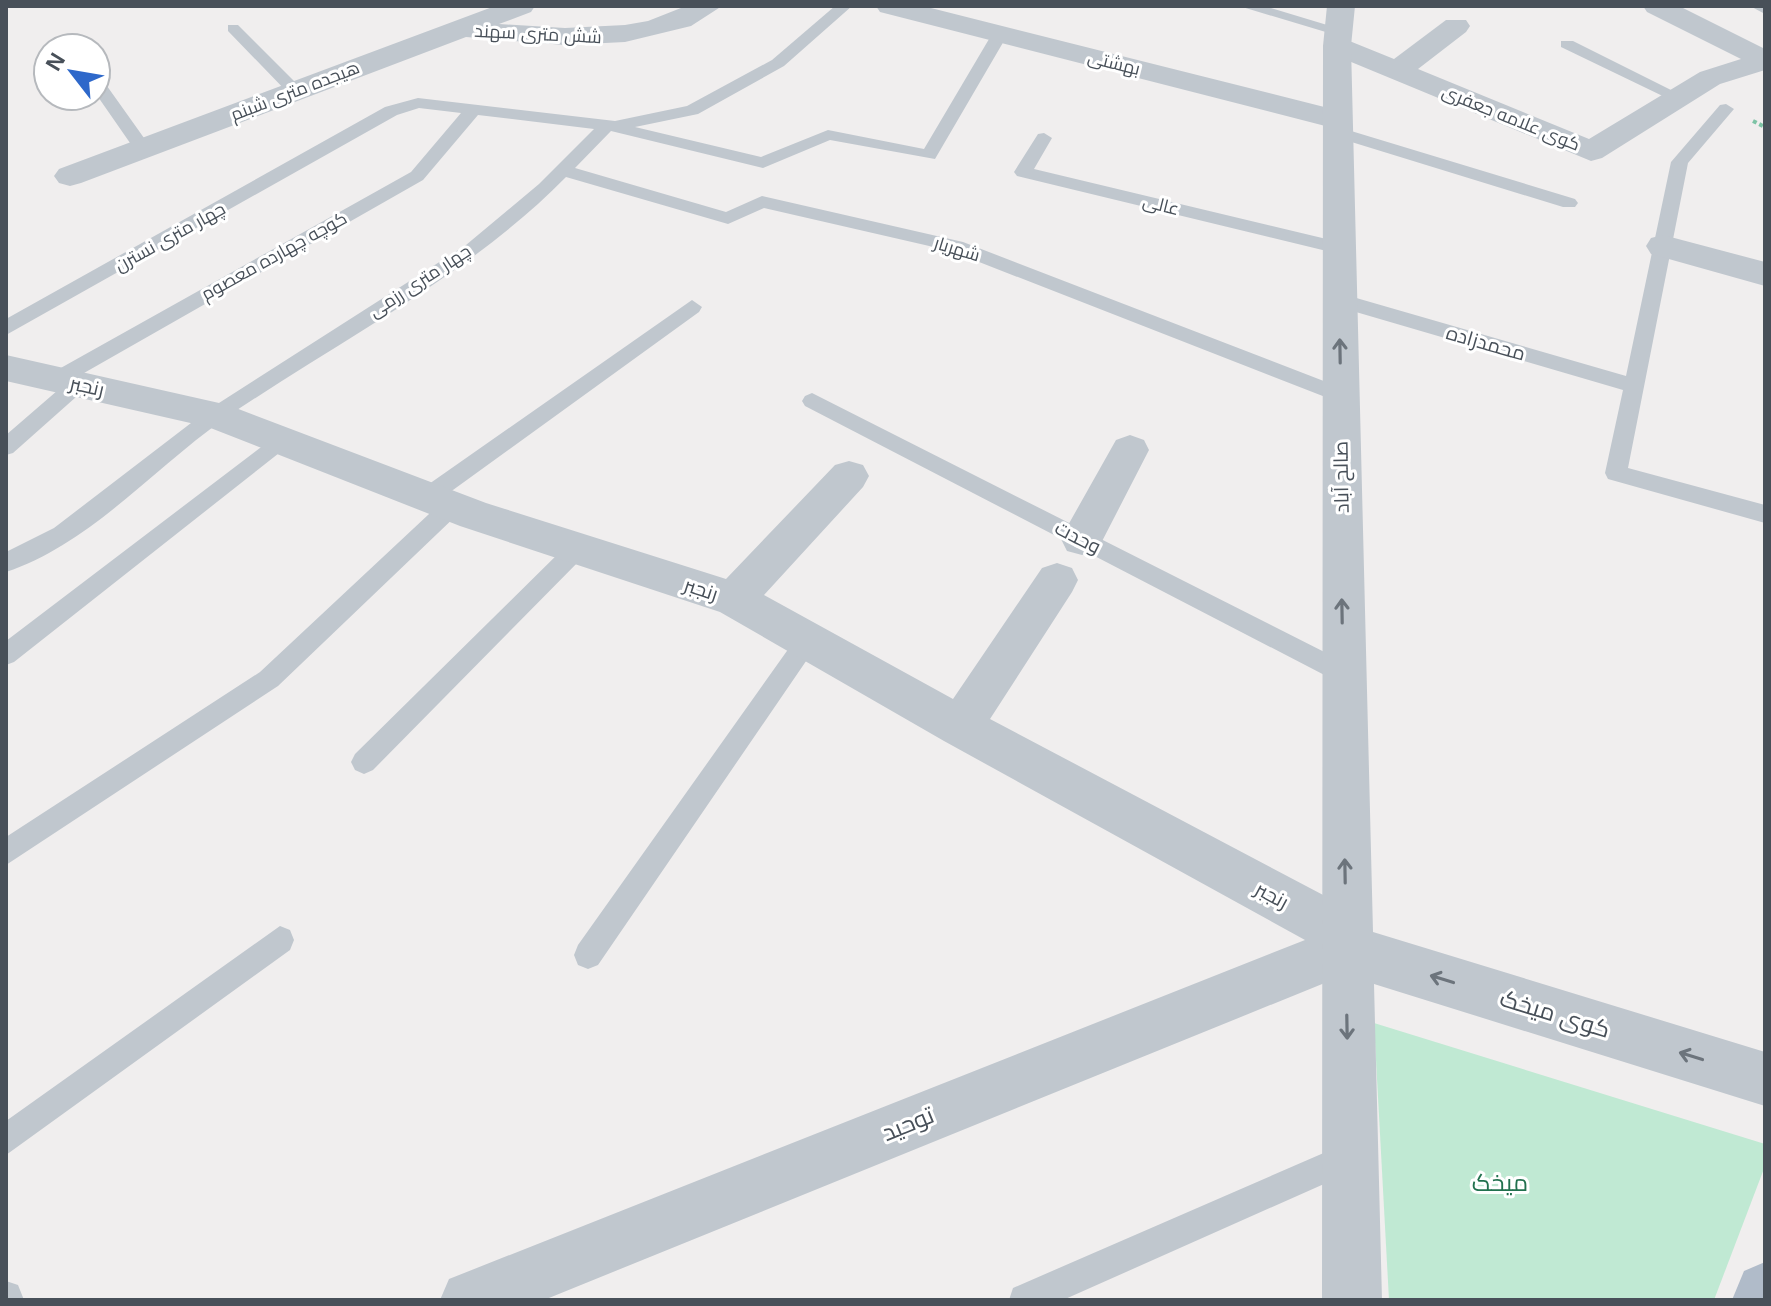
<svg xmlns="http://www.w3.org/2000/svg" width="1771" height="1306" font-family="Arial,Cairo,sans-serif">
  <rect width="100%" height="100%" fill="#f0eeee"/>
  <!-- green -->
  <path fill="#c0e9d3" d="M 1374,1023 L 1765,1144 L 1765,1166 L 1714,1300 L 1389,1300 Z"/>
  <g fill="none" stroke-linecap="round" stroke-linejoin="round">
    <!-- path -->
    <path stroke="#7dc3a5" stroke-width="4" stroke-dasharray="4 3" stroke-linecap="butt" d="M 1753,121 L 1765,127"/>
    <!-- service -->
    <path fill="#c0c7ce" fill-rule="evenodd" d="M 835,6 L 852,6 L 784,66 L 698,114 L 635,127 L 761,157 L 828,130 L 924,149 L 992,34 L 1005,31 L 1008,34 L 935,159 L 830,140 L 763,168 L 611,131 L 575,168 L 726,212 L 762,196 L 963,242 L 1347,390 L 1350,395 L 1347,400 L 1333,400 L 951,251 L 764,208 L 728,224 L 566,177 C 468,277 339,340 224,419 C 153,469 90,544 6,572 L 6,552 L 54,528 L 208,410 L 466,245 L 539,184 L 594,129 L 478,115 L 423,180 L 77,377 L 85,379 L 88,384 L 85,389 L 13,453 L 6,455 L 6,435 L 65,384 L 50,384 L 47,379 L 50,374 L 411,172 L 461,113 L 419,108 L 397,115 L 6,335 L 6,319 L 385,107 L 418,98 L 615,121 L 687,106 L 772,60 Z
      M 1239,6 L 1264,6 L 1347,31 L 1339,36 Z
      M 1750,6 L 1765,6 L 1765,14 Z
      M 228,25 L 238,25 L 301,88 L 301,94 L 289,94 L 228,31 Z
      M 1561,41 L 1573,41 L 1685,97 L 1671,100 L 1561,47 Z
      M 96,77 L 102,79 L 149,145 L 149,153 L 137,153 L 96,94 Z
      M 1726,104 L 1734,109 L 1688,163 L 1628,468 L 1765,505 L 1765,523 L 1608,479 L 1605,473 L 1623,390 L 1332,305 L 1329,300 L 1339,293 L 1626,376 L 1671,162 L 1720,105 Z
      M 1338,127 L 1575,199 L 1578,203 L 1575,207 L 1563,207 L 1332,136 L 1332,128 Z
      M 1044,133 L 1052,138 L 1034,169 L 1339,242 L 1348,248 L 1339,254 L 1017,176 L 1014,172 L 1038,134 Z
      M 692,300 L 702,307 L 699,312 L 435,503 L 419,503 L 416,497 L 419,491 Z
      M 812,393 L 1352,666 L 1355,673 L 1352,680 L 1343,684 L 1334,680 L 805,406 L 802,401 L 805,396 Z
      M 281,432 L 288,434 L 292,440 L 288,446 L 14,662 L 6,665 L 6,641 Z
      M 452,497 L 460,500 L 463,506 L 460,512 L 278,686 L 6,865 L 6,837 L 260,672 L 444,500 Z
      M 577,540 L 585,543 L 588,549 L 585,555 L 373,770 L 364,774 L 355,770 L 351,762 L 355,754 L 569,543 Z
      M 807,631 L 815,634 L 819,641 L 815,648 L 598,965 L 588,969 L 578,965 L 574,955 L 578,945 L 799,634 Z
      M 280,926 L 290,930 L 294,940 L 290,950 L 6,1155 L 6,1121 Z
      M 1349,1142 L 1360,1146 L 1364,1157 L 1360,1168 L 1063,1300 L 1009,1300 L 1013,1288 Z
      M 6,1281 L 18,1285 L 24,1300 L 6,1300 Z"/>
    <!-- minor -->
    <path fill="#c0c7ce" fill-rule="evenodd" d="M 495,6 L 535,6 L 531,12 L 499,24 L 565,28 L 625,25 L 648,21 L 686,6 L 722,6 L 691,26 L 625,42 L 565,45 L 466,37 L 81,183 L 70,186 L 59,183 L 54,176 L 59,169 Z
      M 876,6 L 923,6 L 1348,113 L 1352,120 L 1348,127 L 1337,129 L 880,12 Z
      M 1643,6 L 1679,6 L 1765,49 L 1765,70 L 1720,84 L 1602,158 L 1591,161 L 1327,52 L 1323,46 L 1327,40 L 1347,40 L 1394,59 L 1446,20 L 1466,20 L 1470,26 L 1466,32 L 1418,69 L 1589,139 L 1700,72 L 1741,59 L 1647,12 Z
      M 1663,235 L 1765,262 L 1765,286 L 1651,254 L 1646,246 L 1651,238 Z
      M 6,355 L 228,405 L 486,503 L 726,579 L 835,465 L 849,461 L 863,465 L 869,476 L 863,487 L 764,595 L 953,699 L 1042,568 L 1057,563 L 1072,568 L 1078,580 L 1072,592 L 990,719 L 1363,916 L 1372,949 L 1364,967 L 544,1300 L 440,1300 L 449,1279 L 1305,940 L 944,741 L 720,612 L 460,526 L 208,427 L 6,381 Z
      M 1130,435 L 1144,440 L 1149,450 L 1097,551 L 1082,555 L 1067,551 L 1061,539 L 1067,527 L 1116,440 Z"/>
    <!-- tertiary -->
    <path fill="#c0c7ce" fill-rule="evenodd" d="M 1327,6 L 1355,6 L 1351,46 L 1373,932 L 1765,1052 L 1765,1106 L 1374,984 L 1382,1300 L 1322,1300 L 1323,46 Z"/>
    <!-- primary -->
    <path fill="#b0bbc9" fill-rule="evenodd" d="M 1765,1262 L 1765,1300 L 1732,1300 L 1744,1271 Z"/>
  </g>
  <!-- one-way arrows -->
  <defs><path id="oneway-shaft" d="M-6 0H5M1.5-3L5.5 0L1.5 3" fill="none" stroke-width="1.6" stroke-linecap="round" stroke-linejoin="round" transform="scale(2)"/></defs>
  <g stroke="#6c747c">
    <use href="#oneway-shaft" transform="translate(1340 351) rotate(-91)"/>
    <use href="#oneway-shaft" transform="translate(1342 611) rotate(-91)"/>
    <use href="#oneway-shaft" transform="translate(1345 871) rotate(-91)"/>
    <use href="#oneway-shaft" transform="translate(1442 979) rotate(-163)"/>
    <use href="#oneway-shaft" transform="translate(1347 1027) rotate(89)"/>
    <use href="#oneway-shaft" transform="translate(1691 1056) rotate(-163)"/>
  </g>
  <g text-anchor="middle" stroke-width="6" stroke-linejoin="round" paint-order="stroke">
    <!-- far-street labels -->
    <g font-size="18" fill="#485059" stroke="#fff">
      <text transform="translate(538 34) rotate(3)" y="6">شش متری سهند</text>
      <text transform="translate(1114 63) rotate(14)" y="6">بهشتی</text>
      <text transform="translate(295 91) rotate(-21)" y="6">هیجده متری شبنم</text>
      <text transform="translate(1511 118) rotate(22)" y="6">کوی علامه جعفری</text>
      <text transform="translate(1161 205) rotate(14)" y="6">عالی</text>
      <text transform="translate(170 237) rotate(-29)" y="6">چهار متری نسترن</text>
      <text transform="translate(957 249) rotate(17)" y="6">شهریار</text>
      <text transform="translate(274 256) rotate(-29)" y="6">کوچه چهارده معصوم</text>
      <text transform="translate(420 281) rotate(-33)" y="6">چهار متری رزمی</text>
    </g>
    <!-- street labels -->
    <g font-size="20" fill="#485059" stroke="#fff">
      <text transform="translate(1486 343) rotate(16)" y="7">محمدزاده</text>
      <text transform="translate(87 386) rotate(13)" y="7">رنجبر</text>
      <text transform="translate(1341 477) rotate(-91)" y="7">صالح آباد</text>
      <text transform="translate(1078 537) rotate(27)" y="7">وحدت</text>
      <text transform="translate(701 589) rotate(18)" y="7">رنجبر</text>
      <text transform="translate(1272 895) rotate(28)" y="7">رنجبر</text>
    </g>
    <!-- near-street labels -->
    <g font-size="24" fill="#485059" stroke="#fff">
      <text transform="translate(1555 1014) rotate(17)" y="8">کوی میخک</text>
      <text transform="translate(908 1124) rotate(-22)" y="8">توحید</text>
    </g>
    <!-- near-park labels -->
    <g font-size="24" fill="#21714e" stroke="#fff">
      <text x="1500" y="1191">میخک</text>
    </g>
  </g>
  <!-- border -->
  <rect width="1771" height="1306" fill="none" stroke="#485059" stroke-width="16"/>
  <!-- north arrow -->
  <g transform="translate(72 72) rotate(301)"><circle r="38" fill="#ffffff" stroke="#b6b9bd" stroke-width="2"/>
  <path d="M0-6L14 30L0 20L-14 30Z" fill="#2e68ca"/>
  <text y="-12" font-size="22" font-weight="bold" text-anchor="middle" fill="#485059">N</text>
  </g>
</svg>
